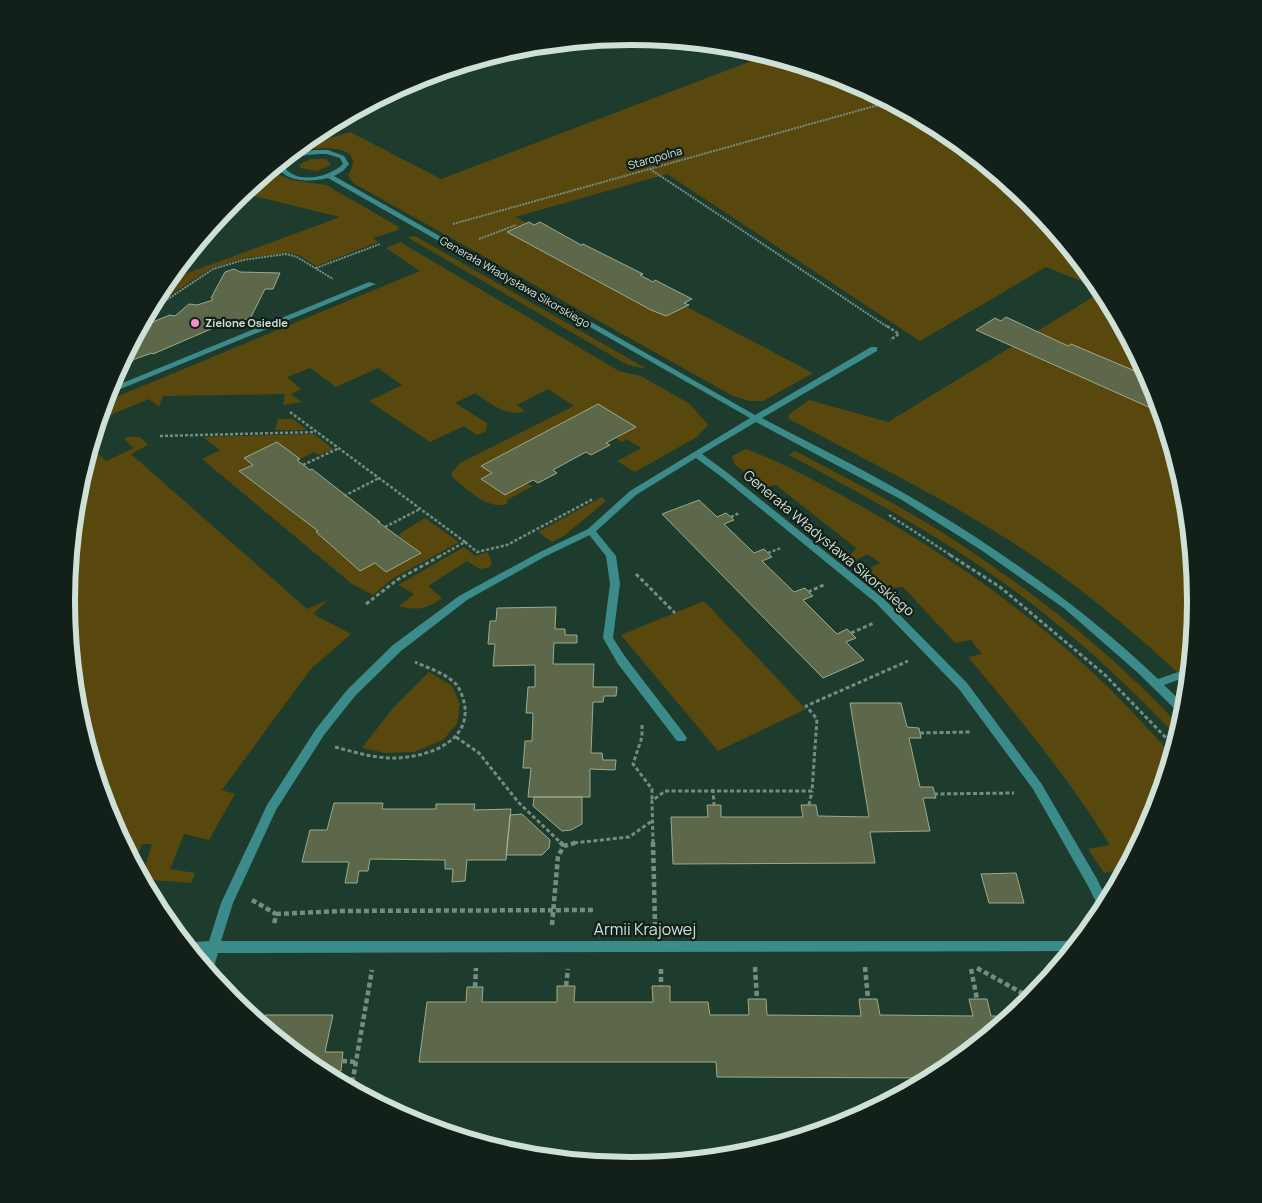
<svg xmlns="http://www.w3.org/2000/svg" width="1262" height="1203" font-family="Manrope,sans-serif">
  <rect width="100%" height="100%" fill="#1e3c2d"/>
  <!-- green -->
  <path fill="#59480d" d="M 767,55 L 848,79 L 945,132 L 1031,202 L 1099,285 L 1096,287 L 1046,267 L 920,341 L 667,174 L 515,217 L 813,373 L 763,401 L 750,401 L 733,396 L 353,183 L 348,175 C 371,140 307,147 289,154 L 295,149 L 350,132 L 441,179 Z
    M 311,159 L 326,159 L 331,165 L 316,171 L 300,168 L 300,164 Z
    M 274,166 L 275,173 L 292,180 L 326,185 L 399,227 L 398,230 L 373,238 L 378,242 L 316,266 L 299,255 L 287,253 L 245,258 L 211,268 L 149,309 L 166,281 L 340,217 L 242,193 Z
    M 415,236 L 647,369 L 628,365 L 407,237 Z
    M 400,242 L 619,371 L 641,376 L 690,404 L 708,425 L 697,437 L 635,472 L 617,461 L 642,448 L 626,439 L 622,442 L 616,438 L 598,405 L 482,465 L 492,473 L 482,479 L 505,495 L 526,483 L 533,486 L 507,500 L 507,504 C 487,510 469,490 453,478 L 451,473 L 460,463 L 574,406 L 548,389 L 517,405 L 525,411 C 507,418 490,403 475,393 L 455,403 L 487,423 L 486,431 L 477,435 L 464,426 L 430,442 L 369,401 L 402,385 L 378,368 L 336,387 L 310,368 L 287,377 L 301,389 L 291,394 L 302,402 L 283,405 L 285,394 L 163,396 L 159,407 L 149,399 L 98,420 L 104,402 L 420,271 L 386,248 Z
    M 1103,291 L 1153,385 L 1185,492 L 1196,602 L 1188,682 C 1142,639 1094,598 1042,562 C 962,507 874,464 789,419 L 788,415 L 809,400 L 888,422 Z
    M 278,419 L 293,419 L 307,430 L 275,430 Z
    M 314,434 L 333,449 L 319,455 L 314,452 L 300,459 L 277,442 L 245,458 L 253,465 L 240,472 L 318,531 L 316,532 L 360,570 L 375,563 L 386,572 L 421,553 L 398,535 L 425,518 L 459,542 L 392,579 L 373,595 L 352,584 L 202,459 L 220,450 L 203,437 Z
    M 128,437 L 140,437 L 148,445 L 131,454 L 307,609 L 328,600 L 313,614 L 351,634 L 310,670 L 222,790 L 235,794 L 209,840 L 184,834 L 170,869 L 195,873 L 191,883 L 141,879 L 152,844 L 142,844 L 134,865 L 109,818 L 77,711 L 66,601 L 77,491 L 89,452 L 96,452 L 106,461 L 134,448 L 124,439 Z
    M 746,449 C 784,463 817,482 852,501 C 944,552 1031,613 1107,686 C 1129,708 1151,732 1172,755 L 1153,818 L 1126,868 L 1104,873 L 1088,849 L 1110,845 C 1069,778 1019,718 968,657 L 982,654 L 971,640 L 955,643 L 903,587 L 877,589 L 858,574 L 880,563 L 868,554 L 847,564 L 845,562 L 856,548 L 776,485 L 764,487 L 734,464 L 732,456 Z
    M 795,451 C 850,480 905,508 957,542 C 1037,595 1116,656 1181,728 L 1178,738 C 1110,665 1032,598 948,545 C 897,513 843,484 789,455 Z
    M 602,497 L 606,501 L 565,535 L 552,542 L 538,532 Z
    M 464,547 L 475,556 L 487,552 L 492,562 L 490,567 L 480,569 L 467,561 L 428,586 L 442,598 C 428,609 417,611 399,606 L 414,594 L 398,585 Z
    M 704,601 L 806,709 L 718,751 L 621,635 Z
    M 429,672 L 452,686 L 460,704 L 457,724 L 443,740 L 414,752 L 385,753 L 362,748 L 393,708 Z"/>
  <!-- building -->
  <path fill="#5d684b" stroke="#9daa8b" d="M 529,222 L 534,225 L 540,222 L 581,245 L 583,244 L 643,274 L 640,275 L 653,282 L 655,280 L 692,299 L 684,303 L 689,305 L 666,316 L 651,310 L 507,232 Z
    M 234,269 L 240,272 L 280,273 L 273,289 L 265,289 L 251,317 L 233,325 L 218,326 L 153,354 L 152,353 L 135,359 L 115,373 L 140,327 L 170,315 L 175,316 L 189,304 L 197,305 L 213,300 L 211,298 L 225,272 Z
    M 1006,317 L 1068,346 L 1071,344 L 1149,377 L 1162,413 L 976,330 L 995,318 L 1001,321 Z
    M 598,404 L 636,427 L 606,443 L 610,445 L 591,455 L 586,452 L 553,470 L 557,473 L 538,483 L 533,480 L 505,495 L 481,479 L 492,473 L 481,466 Z
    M 277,442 L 300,459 L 297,460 L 310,470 L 312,469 L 380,522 L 378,522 L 421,553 L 386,572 L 375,563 L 360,571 L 316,532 L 318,531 L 239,471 L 253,465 L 244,458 Z
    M 699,500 L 717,517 L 726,513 L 731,517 L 734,520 L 724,524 L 754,553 L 764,549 L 772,557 L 762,561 L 794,592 L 805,588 L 813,596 L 803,600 L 837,634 L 847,629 L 856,638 L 846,642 L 864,660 L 823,678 L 662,514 Z
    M 556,607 L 555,629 L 565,629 L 565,635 L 577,635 L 577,643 L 554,643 L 553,664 L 594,664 L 593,687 L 617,687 L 616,696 L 604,696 L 603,702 L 593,702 L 591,753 L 602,753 L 603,760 L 616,760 L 615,770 L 590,769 L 590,797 L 528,797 L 531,768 L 523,768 L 525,741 L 532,741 L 533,713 L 526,713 L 528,687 L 535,687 L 535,665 L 493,666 L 495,644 L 488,644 L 490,621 L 496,621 L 497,608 Z
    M 850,703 L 901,703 L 907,727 L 919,728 L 921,738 L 909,738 L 920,787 L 933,787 L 936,798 L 923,798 L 930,831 L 870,832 L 875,863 L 673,864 L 671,817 L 708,817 L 707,805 L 721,805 L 721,817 L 803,817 L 801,805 L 816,805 L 818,816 L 869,817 Z
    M 534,797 L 582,797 L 582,824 L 571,830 L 562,831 L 533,806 Z
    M 334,803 L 383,803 L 382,809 L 436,809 L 436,804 L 475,804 L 474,810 L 511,809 L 506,860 L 467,860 L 465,881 L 452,882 L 453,869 L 445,869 L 445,860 L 370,859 L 368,871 L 359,871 L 357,883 L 345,883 L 349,862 L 302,862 L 310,830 L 327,830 Z
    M 522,814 L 550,840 L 549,848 L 542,855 L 506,855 L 510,815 Z
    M 1016,873 L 1024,903 L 989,903 L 981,874 Z
    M 557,986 L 575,986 L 574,1002 L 653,1002 L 652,986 L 670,986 L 670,1002 L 708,1002 L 710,1015 L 749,1015 L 748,999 L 766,999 L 767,1015 L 861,1016 L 859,999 L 877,999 L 880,1015 L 973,1016 L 969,999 L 987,999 L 991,1016 L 1013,1016 L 945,1072 L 933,1078 L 717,1077 L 716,1062 L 419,1062 L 427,1002 L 466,1002 L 467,987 L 483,987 L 482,1002 L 557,1002 Z
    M 265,1015 L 333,1015 L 325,1052 L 343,1052 L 341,1071 L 322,1071 L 321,1074 L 317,1071 L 263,1027 Z"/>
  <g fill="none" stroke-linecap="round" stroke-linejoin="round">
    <!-- path-far3 -->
    <path stroke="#758d80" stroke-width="2" stroke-dasharray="2 1" stroke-linecap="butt" d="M 650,169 L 889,328
      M 453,224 L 889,102
      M 479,239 L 516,225
      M 316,268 L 380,244
      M 147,313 L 213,269 L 243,260 L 286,254 L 297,257 L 333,279"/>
    <!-- path-far2 -->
    <path stroke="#758d80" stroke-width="2.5" stroke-dasharray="3 2" stroke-linecap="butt" d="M 887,326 L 899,334 L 890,340
      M 290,412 L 465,542 L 440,556
      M 160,436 L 316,432
      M 303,465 L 339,448
      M 344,496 L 379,478
      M 889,515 L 952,556
      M 731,517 L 739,513
      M 385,527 L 420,509
      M 465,542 L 477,552 L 507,545 L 593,499
      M 768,553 L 781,548"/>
    <!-- path-far1 -->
    <path stroke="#758d80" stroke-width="3" stroke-dasharray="4 2.5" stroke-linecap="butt" d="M 950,555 L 1000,587 L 1105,675 L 1175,747
      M 636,574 L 675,613
      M 808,592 L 826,584
      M 366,604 L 397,580 L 442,555
      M 851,633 L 874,623
      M 642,725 L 642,737 L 633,764 L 652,789 L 652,801
      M 920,733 L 970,732
      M 456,737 L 479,753 L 519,803 L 561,843
      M 335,747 C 358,753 383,761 407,757 C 433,754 468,740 465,708 C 464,700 461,690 456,684 C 445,673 428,668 415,662
      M 713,789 L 714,805
      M 934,794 L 1014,793
      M 809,805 L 812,791
      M 574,843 L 629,837 L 652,821
      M 653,843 L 652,801 L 665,791 L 812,791 L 817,719 L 806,706 L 908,661"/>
    <!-- path -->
    <path stroke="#758d80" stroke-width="4.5" stroke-dasharray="5 3" stroke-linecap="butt" d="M 560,842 L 564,846
      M 653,842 L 655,924
      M 252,900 L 276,914 L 274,925
      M 276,914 L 340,911 L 594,910
      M 552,925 L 558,856 L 564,846 L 578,842
      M 755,967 L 757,999
      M 865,967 L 868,999
      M 977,968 L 1033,999
      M 661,969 L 661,986
      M 971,969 L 977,999
      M 566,986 L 568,969
      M 475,987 L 476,968
      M 342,1061 L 356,1062
      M 351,1090 L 372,970"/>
    <!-- lane -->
    <path fill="#3b8b8b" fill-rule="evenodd" d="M 591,528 L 594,529 L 616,556 L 620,584 L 613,638 L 626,658 L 685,735 L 687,738 L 685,741 L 677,741 L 618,664 L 603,638 L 610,584 L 606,556 L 586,531 Z"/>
    <!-- street -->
    <path fill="#3b8b8b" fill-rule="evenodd" d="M 315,150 L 328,150 L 344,156 L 349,164 L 343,171 L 334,176 L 755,415 L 871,347 L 877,347 L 877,351 L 762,418 C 811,444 861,468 909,496 C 997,548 1084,608 1158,679 L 1190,668 L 1189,676 L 1164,685 L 1186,706 L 1184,716 L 1181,715 L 1137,672 L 1065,609 L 981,550 L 902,500 L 756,422 L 702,454 L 729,474 L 884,599 L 967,683 L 1041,783 L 1097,879 L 1108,902 L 1103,912 L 1101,912 L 1088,886 L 1033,789 L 959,689 L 876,603 L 723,478 L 696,458 L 636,495 L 594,533 L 546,556 L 467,600 L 401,651 L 355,696 L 324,735 L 276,810 L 233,903 L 221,941 L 1080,941 L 1072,951 L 218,953 L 213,970 L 209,975 L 201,964 L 205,953 L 191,953 L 183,943 L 209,941 L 221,903 L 267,805 L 316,729 L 347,690 L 393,645 L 459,596 L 540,552 L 588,529 L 630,491 L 750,418 L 328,178 C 313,182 286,183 278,167 C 287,154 300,152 315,150 ZM 327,154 L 340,158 L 343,164 C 330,177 297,185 284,167 C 295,154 312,154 327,154 Z
      M 369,282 L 376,284 L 106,395 L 108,389 Z"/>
  </g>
  <!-- markers -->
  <circle fill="#f98fc9" stroke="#132019" stroke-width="2" cx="195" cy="323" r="5"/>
  <g text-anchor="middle" stroke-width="4.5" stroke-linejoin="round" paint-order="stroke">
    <!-- far-street labels -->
    <g font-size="11" fill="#cfe1d6" stroke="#132019">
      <text transform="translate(655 158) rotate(-16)" y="4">Staropolna</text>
      <text transform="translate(515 282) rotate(30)" y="4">Generała Władysława Sikorskiego</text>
    </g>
    <!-- far-poi labels -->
    <g font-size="11" font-weight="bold" fill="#cfe1d6" stroke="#132019" text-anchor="start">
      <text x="205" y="327">Zielone Osiedle</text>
    </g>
    <!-- street labels -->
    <g font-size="14" fill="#cfe1d6" stroke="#132019">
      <text transform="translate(829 543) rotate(40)" y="5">Generała Władysława Sikorskiego</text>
    </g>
    <!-- near-street labels -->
    <g font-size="16" fill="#cfe1d6" stroke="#132019">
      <text x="645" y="935">Armii Krajowej</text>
    </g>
  </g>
  <!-- crop -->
  <path d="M0 0H1262V1203H0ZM75 601a556 556 0 1 1 1112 0a556 556 0 1 1-1112 0Z" fill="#132019" fill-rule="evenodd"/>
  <path fill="none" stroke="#cfe1d6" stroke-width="6" d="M75 601a556 556 0 1 1 1112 0a556 556 0 1 1-1112 0Z"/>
</svg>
